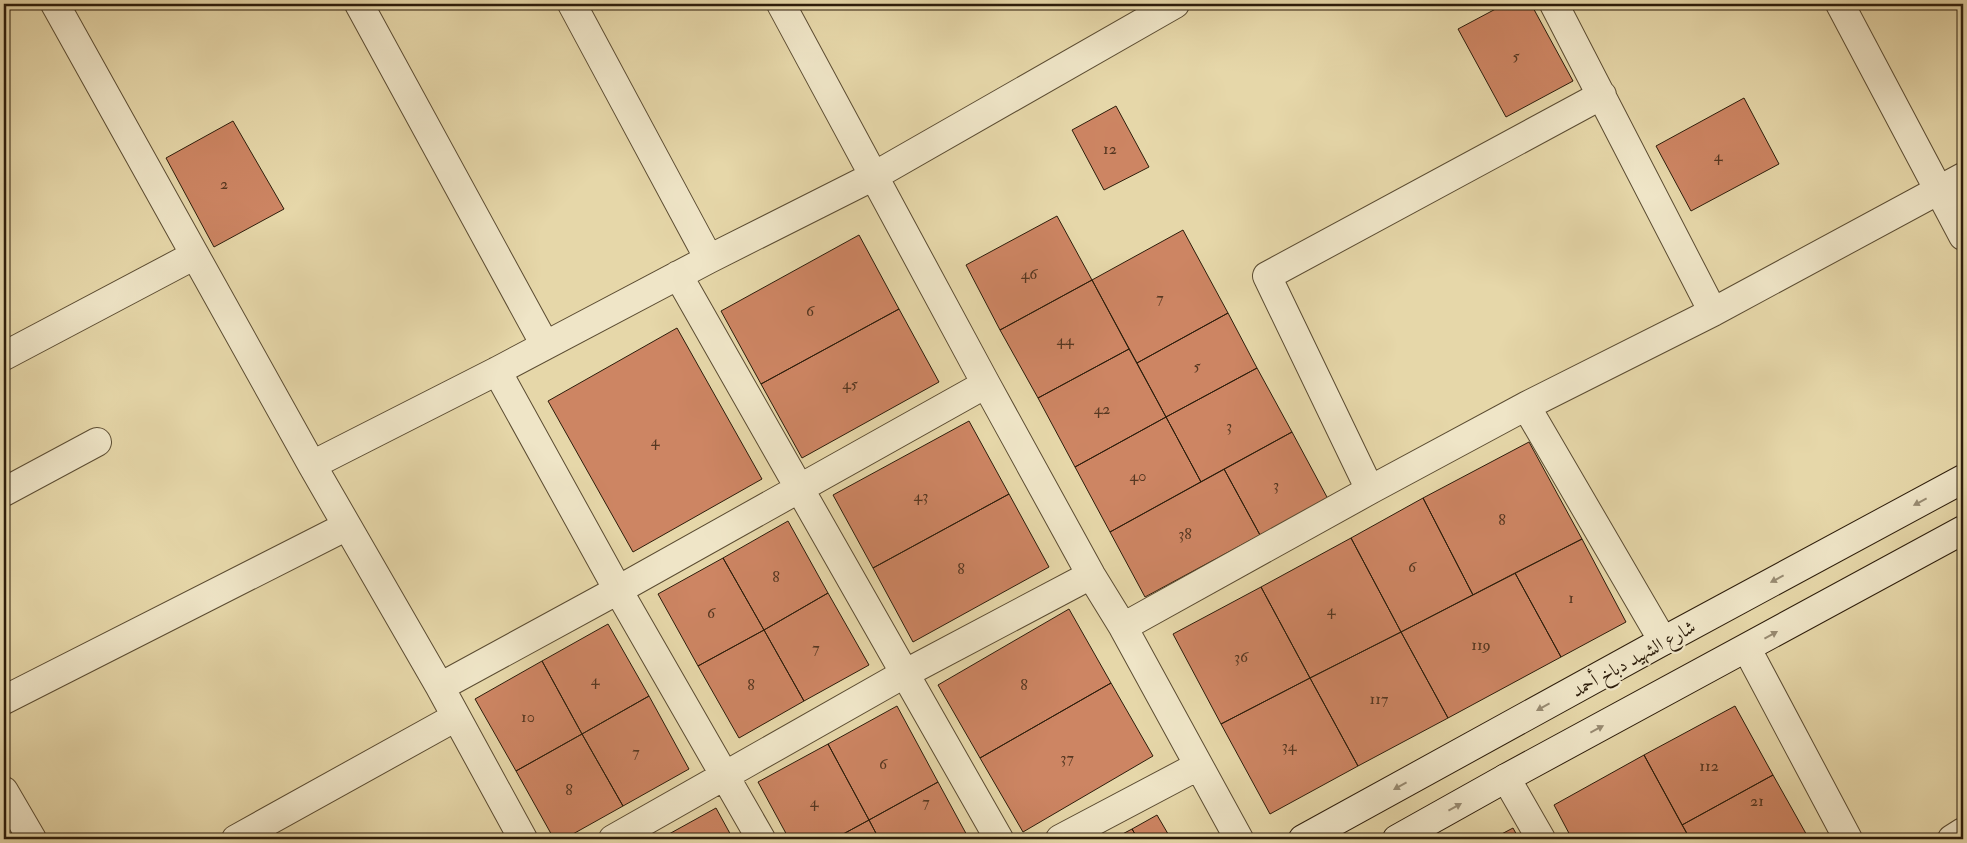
<svg xmlns="http://www.w3.org/2000/svg" width="1967" height="843" font-family="'IM FELL Double Pica',Amiri,serif">
  <rect width="100%" height="100%" fill="#e6d7a9"/>
  <filter id="stains"><feTurbulence type="fractalNoise" baseFrequency=".004" numOctaves="4"/><feColorMatrix values="0 0 0 0 .2 0 0 0 0 .09 0 0 0 0 .02 0 0 0 .5 -.17"/></filter>
  <radialGradient id="worn" r=".72"><stop offset=".6" stop-color="#630" stop-opacity="0"/><stop offset="1" stop-color="#630" stop-opacity=".3"/></radialGradient>
  <!-- building -->
  <path fill="#cd8563" stroke="#2d1d0b" d="M 1505,4 L 1531,4 L 1573,81 L 1506,117 L 1458,29 Z
    M 1744,98 L 1779,164 L 1691,211 L 1656,146 Z
    M 1116,106 L 1149,167 L 1104,190 L 1072,130 Z
    M 233,121 L 284,209 L 214,247 L 166,158 Z
    M 1057,216 L 1092,280 L 1000,330 L 966,265 Z
    M 1183,230 L 1228,313 L 1137,363 L 1092,280 Z
    M 859,235 L 899,309 L 761,384 L 721,311 Z
    M 1092,280 L 1129,349 L 1038,398 L 1000,330 Z
    M 899,309 L 939,382 L 802,458 L 761,384 Z
    M 1228,313 L 1257,368 L 1166,417 L 1137,363 Z
    M 677,328 L 762,479 L 633,552 L 548,401 Z
    M 1129,349 L 1166,417 L 1075,467 L 1038,398 Z
    M 1257,368 L 1292,432 L 1201,482 L 1166,417 Z
    M 1166,417 L 1201,482 L 1110,532 L 1075,467 Z
    M 969,421 L 1009,494 L 873,568 L 833,495 Z
    M 1292,432 L 1328,499 L 1260,535 L 1224,469 Z
    M 1529,442 L 1582,539 L 1473,595 L 1423,498 Z
    M 1224,469 L 1260,535 L 1145,597 L 1110,532 Z
    M 1009,494 L 1049,567 L 913,642 L 873,568 Z
    M 1423,498 L 1473,595 L 1401,632 L 1351,538 Z
    M 788,521 L 828,593 L 764,630 L 723,558 Z
    M 1351,538 L 1401,632 L 1310,678 L 1261,587 Z
    M 1582,539 L 1626,622 L 1561,657 L 1515,573 Z
    M 723,558 L 764,630 L 698,666 L 658,594 Z
    M 1515,573 L 1561,657 L 1448,718 L 1401,632 Z
    M 1261,587 L 1310,678 L 1221,724 L 1173,634 Z
    M 828,593 L 869,665 L 804,701 L 764,630 Z
    M 1069,609 L 1111,683 L 980,758 L 938,685 Z
    M 608,624 L 649,696 L 582,734 L 542,661 Z
    M 764,630 L 804,701 L 739,738 L 698,666 Z
    M 1401,632 L 1448,718 L 1358,766 L 1310,678 Z
    M 542,661 L 582,734 L 516,771 L 475,699 Z
    M 1310,678 L 1358,766 L 1270,814 L 1221,724 Z
    M 1111,683 L 1153,756 L 1023,832 L 980,758 Z
    M 649,696 L 689,769 L 623,806 L 582,734 Z
    M 897,706 L 938,782 L 869,820 L 828,744 Z
    M 1735,706 L 1773,775 L 1682,825 L 1644,755 Z
    M 582,734 L 623,806 L 564,839 L 554,839 L 516,771 Z
    M 828,744 L 869,820 L 834,839 L 789,839 L 758,782 Z
    M 1644,755 L 1690,839 L 1572,839 L 1554,805 Z
    M 1773,775 L 1809,839 L 1690,839 L 1682,825 Z
    M 938,782 L 969,839 L 879,839 L 869,820 Z
    M 716,808 L 733,839 L 660,839 Z
    M 1157,815 L 1171,839 L 1138,839 L 1132,829 Z
    M 869,820 L 879,839 L 834,839 Z
    M 1513,828 L 1519,839 L 1492,839 Z
    M 1132,829 L 1138,839 L 1113,839 Z"/>
  <g fill="none" stroke-linecap="round" stroke-linejoin="round">
    <!-- street casing -->
    <g stroke="#5b4c32" stroke-width="30">
      <path id="street" d="M 55,4 L 312,465 L 440,687 L 523,839
        M 359,4 L 545,345
        M 572,4 L 709,259
        M 781,4 L 986,384 L 1091,575 L 1123,627 L 1239,839
        M 1554,4 L 1713,312
        M 1840,4 L 1963,236
        M 678,275 L 999,839
        M 4,356 L 195,255
        M 497,371 L 618,590 L 761,839
        M 1526,406 L 1663,641
        M 312,465 L 497,371 L 709,259 L 874,176 L 1175,4
        M 1370,490 L 1267,276 L 1602,95
        M 4,492 L 97,442
        M 1123,627 L 1370,490 L 1526,406 L 1713,312 L 1963,177
        M 1747,649 L 1848,839
        M 440,687 L 618,590 L 986,384
        M 4,700 L 347,526
        M 1506,778 L 1541,839
        M 4,791 L 32,839
        M 236,839 L 456,717
        M 613,839 L 904,674 L 1091,575
        M 1060,839 L 1198,766
        M 1952,839 L 1963,832"/>
    </g>
    <!-- secondary casing -->
    <g stroke="#2d1d0b" stroke-width="30">
      <path id="secondary" d="M 1303,839 L 1663,641 L 1963,479
        M 1397,839 L 1506,778 L 1963,530"/>
    </g>
    <!-- street -->
    <use href="#street" stroke="#efe5c7" stroke-width="28"/>
    <!-- secondary -->
    <use href="#secondary" stroke="#efe5c7" stroke-width="28"/>
  </g>
  <!-- one-way arrows -->
  <defs><path id="oneway-solid" d="M-6-.8H1V-3.2L6.5 0L1 3.2V.8H-6Z" transform="scale(1.25)"/></defs>
  <g fill="#988b72">
    <use href="#oneway-solid" transform="translate(1920 502) rotate(152)"/>
    <use href="#oneway-solid" transform="translate(1777 579) rotate(152)"/>
    <use href="#oneway-solid" transform="translate(1771 635) rotate(-29)"/>
    <use href="#oneway-solid" transform="translate(1543 707) rotate(151)"/>
    <use href="#oneway-solid" transform="translate(1597 729) rotate(-28)"/>
    <use href="#oneway-solid" transform="translate(1400 786) rotate(151)"/>
    <use href="#oneway-solid" transform="translate(1455 807) rotate(-29)"/>
  </g>
  <g text-anchor="middle" stroke-width="4.5" stroke-linejoin="round" paint-order="stroke">
    <!-- number labels -->
    <g font-size="16" fill="#553721">
      <text x="1516" y="61">5</text>
      <text x="1110" y="154">12</text>
      <text x="1718" y="161">4</text>
      <text x="224" y="189">2</text>
      <text x="1029" y="279">46</text>
      <text x="1160" y="303">7</text>
      <text x="810" y="316">6</text>
      <text x="1065" y="345">44</text>
      <text x="1197" y="371">5</text>
      <text x="850" y="389">45</text>
      <text x="1102" y="414">42</text>
      <text x="1229" y="431">3</text>
      <text x="655" y="446">4</text>
      <text x="1138" y="481">40</text>
      <text x="1276" y="490">3</text>
      <text x="921" y="501">43</text>
      <text x="1502" y="525">8</text>
      <text x="1185" y="539">38</text>
      <text x="1412" y="572">6</text>
      <text x="961" y="574">8</text>
      <text x="776" y="582">8</text>
      <text x="1571" y="603">1</text>
      <text x="1331" y="615">4</text>
      <text x="711" y="618">6</text>
      <text x="1481" y="650">119</text>
      <text x="816" y="653">7</text>
      <text x="1241" y="662">36</text>
      <text x="595" y="685">4</text>
      <text x="751" y="690">8</text>
      <text x="1024" y="690">8</text>
      <text x="1379" y="704">117</text>
      <text x="528" y="722">10</text>
      <text x="1289" y="751">34</text>
      <text x="636" y="757">7</text>
      <text x="1067" y="763">37</text>
      <text x="883" y="769">6</text>
      <text x="1709" y="771">112</text>
      <text x="569" y="795">8</text>
      <text x="1757" y="806">21</text>
      <text x="814" y="807">4</text>
      <text x="926" y="807">7</text>
    </g>
    <!-- street labels -->
    <g font-size="19" fill="#2d1d0b" stroke="#efe5c7">
      <text transform="translate(1633 658) rotate(-29)" y="7">شارع الشهيد دباخ أحمد</text>
    </g>
  </g>
  <!-- margin -->
  <rect width="1967" height="843" fill="none" stroke="#e6d7a9" stroke-width="20"/>
  <rect x="5" y="5" width="1957" height="833" fill="none" stroke="#2d1d0b" stroke-width="2.5"/>
  <rect x="10" y="10" width="1947" height="823" fill="none" stroke="#2d1d0b"/>
  <rect width="100%" height="100%" filter="url(#stains)"/>
  <rect width="100%" height="100%" fill="url(#worn)"/>
</svg>
